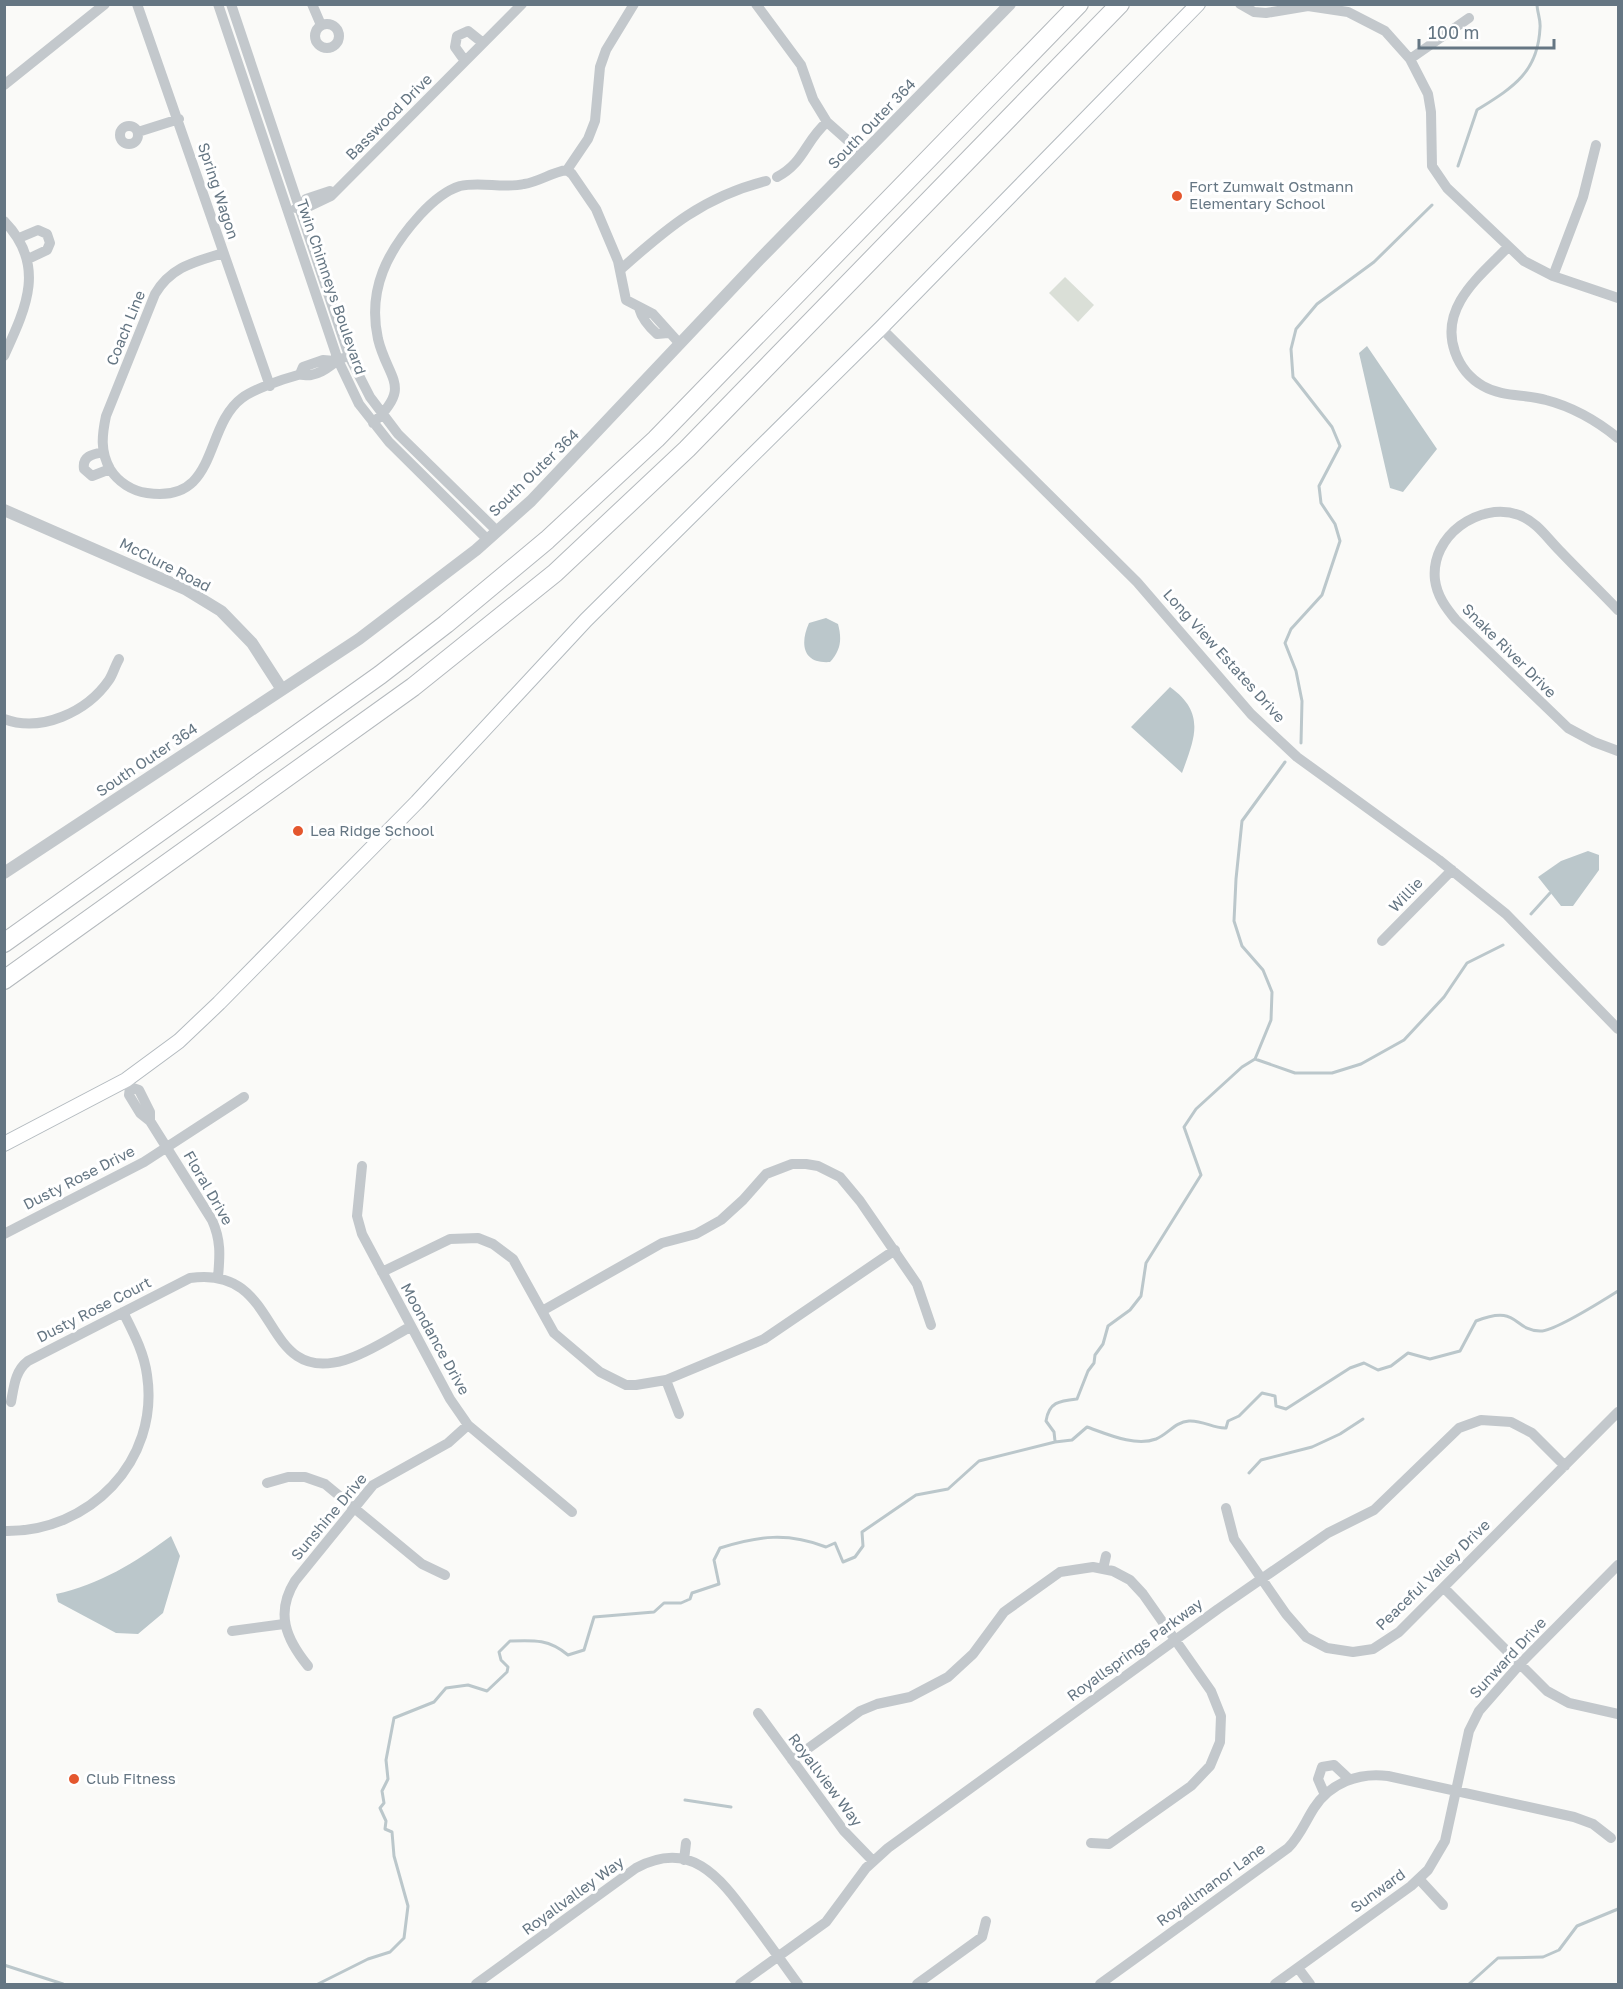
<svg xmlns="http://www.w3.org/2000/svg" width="1623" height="1989" font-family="'Golos Text',sans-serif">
  <rect width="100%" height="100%" fill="#fafaf8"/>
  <!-- green -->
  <path fill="#dadfd7" d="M 1065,277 L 1094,305 L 1078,322 L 1049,293 Z"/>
  <!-- water -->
  <path fill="#bbc7cb" d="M 1367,346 L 1437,449 L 1403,492 L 1390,488 L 1359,353 Z
    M 826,618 L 838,624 C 842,639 841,650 830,662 C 802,664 800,643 809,623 Z
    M 1170,687 C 1206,713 1195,737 1182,773 L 1131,727 Z
    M 1588,851 L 1599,855 L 1599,870 L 1573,906 L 1561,906 L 1538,877 L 1561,861 Z
    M 171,1536 L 180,1556 L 163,1613 L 138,1634 L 116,1633 L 58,1602 L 56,1594 C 99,1585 136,1562 171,1536 Z"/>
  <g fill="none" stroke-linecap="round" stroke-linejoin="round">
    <!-- stream -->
    <path stroke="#bbc7cb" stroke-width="3" d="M 1458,166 L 1477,110 C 1512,88 1538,73 1540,28 C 1541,20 1537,12 1537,4
      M 1301,743 L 1302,701 L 1296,671 L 1285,643 L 1291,629 L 1322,595 L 1340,541 L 1335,524 L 1321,503 L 1319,486 L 1340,446 L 1332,427 L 1293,377 L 1291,349 L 1296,329 L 1317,304 L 1374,262 L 1432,205
      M 1531,914 L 1550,893
      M 1255,1059 L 1295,1073 L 1332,1073 L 1361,1064 L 1404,1040 L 1444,997 L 1467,963 L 1503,945
      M 1055,1441 L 1054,1432 L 1046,1421 C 1049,1402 1059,1401 1077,1399 L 1088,1371 L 1094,1363 L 1095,1355 L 1103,1344 L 1108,1326 L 1130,1310 L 1141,1296 L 1146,1263 L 1201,1175 L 1184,1127 L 1196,1109 L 1242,1067 L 1255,1059 L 1271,1020 L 1272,992 L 1263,970 L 1242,946 L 1234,921 L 1236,879 L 1242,821 L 1285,762
      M 1249,1473 L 1261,1460 L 1312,1447 L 1340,1434 L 1363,1419
      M 685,1800 L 731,1807
      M 4,1965 L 63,1984
      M 318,1984 L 368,1959 L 390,1952 L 404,1938 L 408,1906 L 394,1856 L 392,1832 L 385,1829 L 386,1821 L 380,1808 L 384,1803 L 382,1791 L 388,1779 L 386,1760 L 394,1718 L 434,1702 L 446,1688 L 468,1685 L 487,1691 L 507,1672 L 508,1667 L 501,1660 L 499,1652 L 510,1641 C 534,1640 549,1639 568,1655 L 584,1650 L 594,1617 L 654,1612 L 664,1603 L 681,1603 L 690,1599 L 692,1593 L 719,1584 L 714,1560 L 720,1548 C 759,1536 787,1532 826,1547 L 835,1543 L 843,1562 L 855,1557 L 863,1546 L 862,1532 L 916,1495 L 948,1489 L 979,1461 L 1055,1442 L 1072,1440 L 1087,1427 C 1107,1434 1135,1447 1156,1439 C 1168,1434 1175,1422 1189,1421 C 1203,1420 1214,1429 1226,1428 L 1228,1421 L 1239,1416 L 1262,1393 L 1275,1396 L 1276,1406 L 1286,1409 L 1350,1368 L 1364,1363 L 1378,1370 L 1391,1366 L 1408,1353 L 1430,1359 L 1460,1351 L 1476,1321 C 1519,1304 1512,1330 1540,1331 C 1554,1332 1605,1299 1618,1291
      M 1469,1984 L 1498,1958 L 1543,1957 L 1559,1950 L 1577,1926 L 1618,1909"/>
    <!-- secondary casing -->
    <g stroke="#b3babf" stroke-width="16">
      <path id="secondary" d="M 4,1144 L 126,1080 L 179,1041 L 219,1003 L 417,802 L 586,620 L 881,328 L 1198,4"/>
    </g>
    <!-- motorway casing -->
    <g stroke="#b4b9bd" stroke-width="20">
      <path id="motorway" d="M 4,943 L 380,675 L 446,624 L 547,540 L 656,439 L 1079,4
        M 4,980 L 413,687 L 555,573 L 687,449 L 1120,4"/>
    </g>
    <!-- minor -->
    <path stroke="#c3c8cc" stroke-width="10" d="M 137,4 L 270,386
      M 218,4 L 338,360 L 359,404 L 389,442 L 486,538
      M 231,4 L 349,356 L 370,397 L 398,434 L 496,530
      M 312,4 L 321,25
      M 756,4 L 801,65 L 813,99 L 827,122 L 863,154
      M 1240,4 L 1254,12 L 1266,13 L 1308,6 L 1348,12 L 1385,31 L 1410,59 L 1428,94 L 1431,112 L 1432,166 L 1447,188 L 1524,261 L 1553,276 L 1618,298
      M315 36a12 12 0 1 1 24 0a12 12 0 1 1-24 0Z
      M 1410,59 L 1469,18
      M 465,61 L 455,47 L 457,36 L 468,31 L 483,43
      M 4,85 L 105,4
      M120 135a9 9 0 1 1 18 0a9 9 0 1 1-18 0Z
      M 138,132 L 179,119
      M 567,170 L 588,139 L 595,121 L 600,67 L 606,50 L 634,4
      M 777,177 C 804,163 805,141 827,122
      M 303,206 L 306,199 L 330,191
      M 296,208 L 310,206 L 331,196 L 522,4
      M 4,221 C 47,265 26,308 4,356
      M 19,238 L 38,230 L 47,234 L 50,243 L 47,250 L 28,259
      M 1507,248 C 1480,276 1439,307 1455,352 C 1460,366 1469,378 1483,386 C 1502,397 1525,394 1546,400 C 1573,407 1597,421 1618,438
      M 223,253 C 194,262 171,267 155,294 L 106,416 C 102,435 100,451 110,469 C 118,482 132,491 147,493 C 219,504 203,427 242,398 C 254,389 283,379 298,375 C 302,374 306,376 311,375 C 325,373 331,363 343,358
      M 620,270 C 667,228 703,197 766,181
      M 1553,276 L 1583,197 L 1596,145
      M 639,308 C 642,319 648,326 657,334 L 668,333
      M 881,328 L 1137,582 L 1251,714 L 1297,757 L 1439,860 L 1506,914 L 1618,1029
      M 300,374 L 303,367 L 323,360 L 335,361
      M 373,423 C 413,386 388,380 378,339 C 367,289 388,250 420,215 C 431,203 444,191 460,186 C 481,181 503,189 524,184 C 539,182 552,172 567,170 L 572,174 L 596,209 L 618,261 L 626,300 L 653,314 L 680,344
      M 103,452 C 93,454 82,456 84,469 L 92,476 L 110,469
      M 1618,610 C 1599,590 1579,571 1560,551 C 1547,538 1537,522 1519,515 C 1479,501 1430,536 1435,580 C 1437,596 1446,608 1456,620 L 1568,728 L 1594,742 L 1618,751
      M 4,719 C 41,733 87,712 109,680 C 113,674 115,666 119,659
      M 1382,941 L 1452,870
      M 126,1080 L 130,1087 L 129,1095 L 140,1113 L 150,1121 L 212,1220 C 221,1240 220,1255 218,1277
      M 130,1087 L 139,1090 L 150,1112 L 150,1121
      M 362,1166 L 357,1216 L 362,1234 L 450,1399 L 468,1425 L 572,1512
      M 4,1234 L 144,1162 L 244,1097
      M 382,1272 L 450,1239 L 478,1238 L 493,1244 L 513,1259 L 554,1333 L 600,1372 L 626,1385 L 636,1385 L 666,1380 L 764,1339 L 895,1250
      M 542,1311 L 662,1243 L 696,1234 L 721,1220 L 743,1200 L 766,1174 L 792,1164 L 806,1164 L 818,1166 L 840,1177 L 860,1201 L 917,1284 L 931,1325
      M 666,1380 L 679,1414
      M 11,1402 C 14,1386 15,1371 28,1361 L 190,1278 C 284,1264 258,1386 345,1360 C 368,1353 390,1338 410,1327
      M 267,1483 L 288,1477 L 305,1477 L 325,1484 L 422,1564 L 445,1575
      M 1226,1508 L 1234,1539 L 1286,1614 L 1306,1637 L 1327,1648 L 1353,1652 L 1373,1649 L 1399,1632 L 1618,1412
      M 4,1531 C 89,1533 160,1461 147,1375 C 144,1352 133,1332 123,1312
      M 1103,1569 L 1106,1556
      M 1444,1588 L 1547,1691 L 1569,1703 L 1618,1714
      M 232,1631 L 284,1624
      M 308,1666 C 286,1639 275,1613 295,1581 L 373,1485 L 448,1443 L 468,1425
      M 758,1713 L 844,1831 L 873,1861
      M 792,1760 L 860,1711 L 877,1704 L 910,1697 L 948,1677 L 973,1654 L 1004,1612 L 1060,1572 L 1093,1567 L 1113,1571 L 1130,1580 L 1143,1594 L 1211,1691 L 1221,1716 L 1220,1742 L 1210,1766 L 1191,1786 L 1109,1844 L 1091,1843
      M 1325,1795 L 1318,1779 L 1322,1767 L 1334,1765 L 1349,1779
      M 684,1860 L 686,1843
      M 1419,1879 L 1443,1905
      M 1298,1968 L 1310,1984
      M 476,1984 L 636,1868 C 690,1839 719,1876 749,1917 C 766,1939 782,1962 798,1984
      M 740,1984 L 826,1922 L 866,1868 L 888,1848 L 1218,1609 L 1328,1533 L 1374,1510 L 1459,1428 L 1481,1420 L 1511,1422 L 1532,1433 L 1565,1466
      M 917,1984 L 982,1937 L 986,1921
      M 1100,1984 L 1288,1848 C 1300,1836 1305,1822 1314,1808 C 1330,1783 1359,1772 1388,1776 L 1574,1817 L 1593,1824 L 1611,1838
      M 1275,1984 L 1411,1886 L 1428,1870 L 1445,1841 L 1469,1731 L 1479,1711 L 1521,1663 L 1618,1565"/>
    <!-- tertiary -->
    <path stroke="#c3c8cc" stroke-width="12" d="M 4,510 L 185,589 L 221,611 L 252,643 L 281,688
      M 4,873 L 359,639 L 476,550 L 531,501 L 758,261 L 1010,4"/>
    <!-- secondary -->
    <use href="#secondary" stroke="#fff" stroke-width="14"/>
    <!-- motorway -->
    <use href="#motorway" stroke="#fff" stroke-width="18"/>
  </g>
  <!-- markers -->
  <g fill="#e4572e" stroke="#fff" stroke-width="2">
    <circle cx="1177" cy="196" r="6"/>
    <circle cx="298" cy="831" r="6"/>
    <circle cx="74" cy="1779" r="6"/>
  </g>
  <g text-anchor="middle" stroke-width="6" stroke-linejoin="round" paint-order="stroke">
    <!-- street labels -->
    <g font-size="15" fill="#657683" stroke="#fff">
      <text transform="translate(389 117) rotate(-45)" y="5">Basswood Drive</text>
      <text transform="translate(872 124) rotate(-46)" y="5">South Outer 364</text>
      <text transform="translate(218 191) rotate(72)" y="5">Spring Wagon</text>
      <text transform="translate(331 287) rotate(71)" y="5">Twin Chimneys Boulevard</text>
      <text transform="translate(126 328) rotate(-68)" y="5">Coach Line</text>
      <text transform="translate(534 473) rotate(-44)" y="5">South Outer 364</text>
      <text transform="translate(165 565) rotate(27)" y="5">McClure Road</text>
      <text transform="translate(1509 651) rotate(45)" y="5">Snake River Drive</text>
      <text transform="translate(1224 656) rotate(48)" y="5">Long View Estates Drive</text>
      <text transform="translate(147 760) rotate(-34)" y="5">South Outer 364</text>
      <text transform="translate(1406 895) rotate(-46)" y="5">Willie</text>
      <text transform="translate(79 1178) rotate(-27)" y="5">Dusty Rose Drive</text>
      <text transform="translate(208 1188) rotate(60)" y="5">Floral Drive</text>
      <text transform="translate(94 1310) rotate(-27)" y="5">Dusty Rose Court</text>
      <text transform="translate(435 1339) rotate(61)" y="5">Moondance Drive</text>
      <text transform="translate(329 1517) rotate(-50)" y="5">Sunshine Drive</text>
      <text transform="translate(1433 1575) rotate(-44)" y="5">Peaceful Valley Drive</text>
      <text transform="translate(1135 1650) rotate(-36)" y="5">Royallsprings Parkway</text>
      <text transform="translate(1508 1658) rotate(-47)" y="5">Sunward Drive</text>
      <text transform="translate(825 1780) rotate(53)" y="5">Royallview Way</text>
      <text transform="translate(1211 1885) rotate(-36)" y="5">Royallmanor Lane</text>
      <text transform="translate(1378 1891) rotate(-36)" y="5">Sunward</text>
      <text transform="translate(573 1896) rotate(-36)" y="5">Royallvalley Way</text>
    </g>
    <!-- poi labels -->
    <g font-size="15" fill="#657683" stroke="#fff" text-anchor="start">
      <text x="1189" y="192">Fort Zumwalt Ostmann<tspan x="1189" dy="17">Elementary School</tspan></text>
      <text x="310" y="836">Lea Ridge School</text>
      <text x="86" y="1784">Club Fitness</text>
    </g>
  </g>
  <!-- border -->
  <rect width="1623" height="1989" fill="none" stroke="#657683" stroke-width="12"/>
  <!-- scale -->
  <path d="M1419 39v9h135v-9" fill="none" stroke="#657683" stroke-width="3"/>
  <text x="1428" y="39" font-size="18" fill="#657683" stroke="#ffffff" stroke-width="4.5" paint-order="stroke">100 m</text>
</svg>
